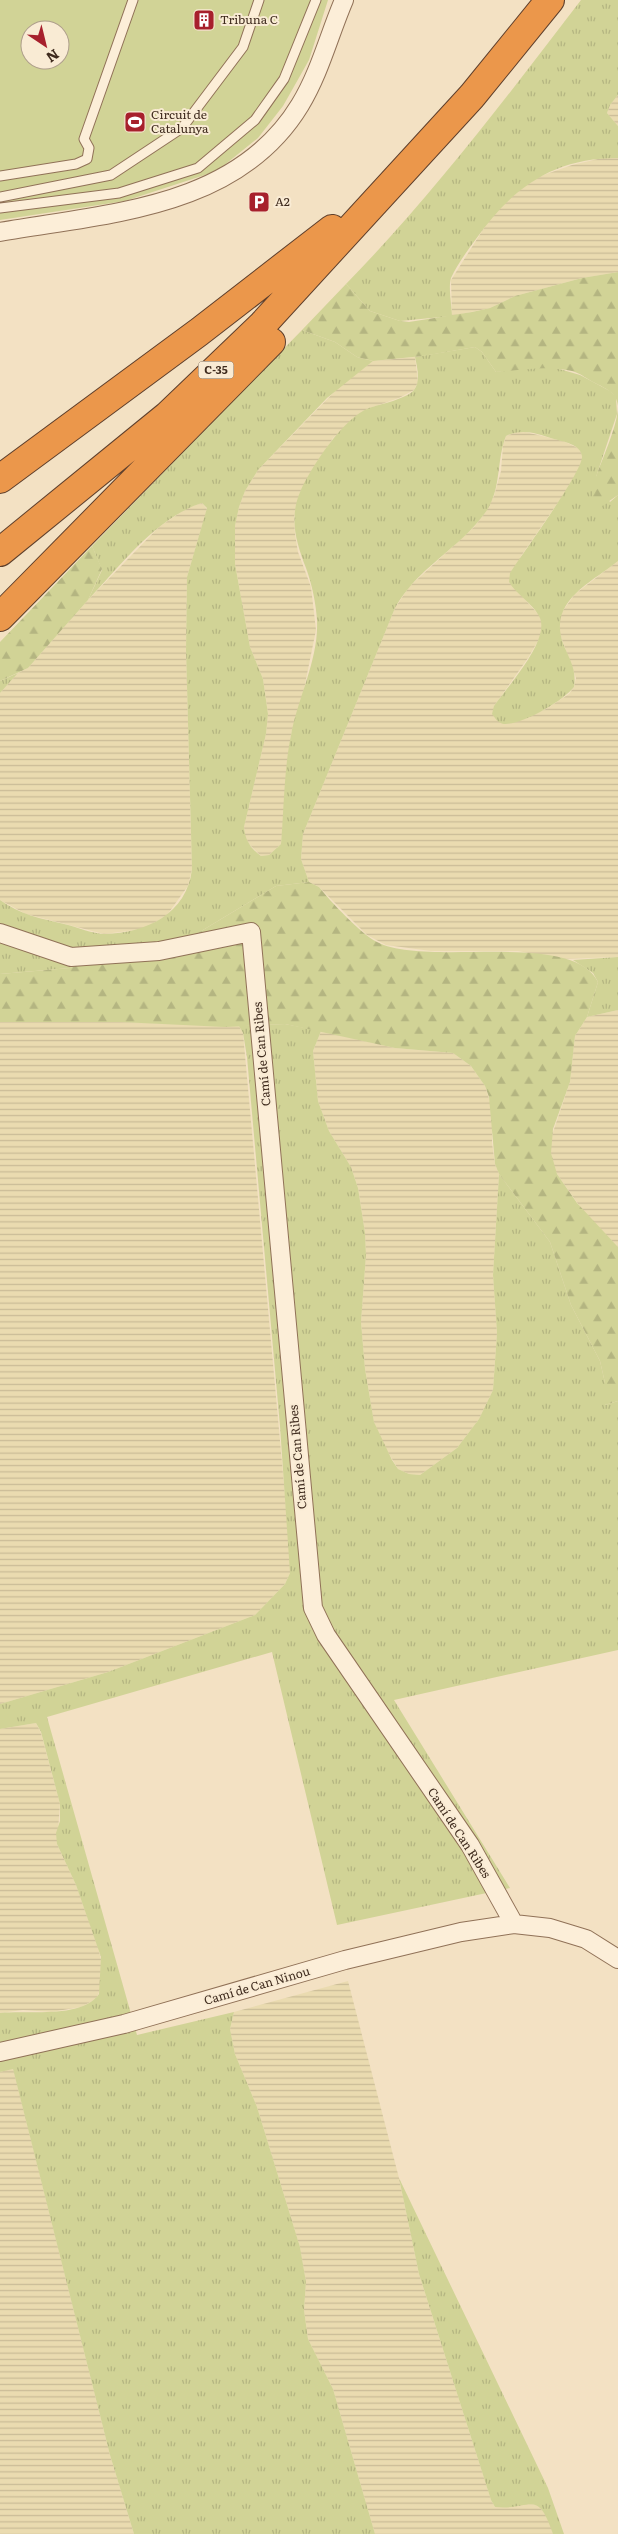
<svg xmlns="http://www.w3.org/2000/svg" width="618" height="2534" font-family="Literata,serif">
  <defs>
    <pattern id="farmland-rules" width="6" height="5" patternUnits="userSpaceOnUse" patternTransform="scale(1.25)"><rect width="6" height="5" fill="#eadbb0"/><path d="M0 2.5h6" fill="none" stroke="#cabc97"/></pattern>
    <pattern id="grass-tufts" width="24" height="20" patternUnits="userSpaceOnUse" patternTransform="scale(1.25)"><rect width="24" height="20" fill="#d1d396"/><path d="M3 7l-1-3M5 7V3M7 7l1-3M15 17l-1-3M17 17v-4M19 17l1-3" fill="none" stroke="#b4b581"/></pattern>
    <pattern id="forest-firs" width="22" height="20" patternUnits="userSpaceOnUse" patternTransform="scale(1.25)"><rect width="22" height="20" fill="#d1d396"/><path d="M5 1l3.5 6h-7zM16 11l3.5 6h-7z" fill="#b4b581"/></pattern>
  </defs>
  <rect width="100%" height="100%" fill="#f3e1c3"/>
  <!-- farmland -->
  <path fill="url(#farmland-rules)" d="M 618,95 L 618,126 L 607,113 L 610,105 Z
    M 602,158 L 618,158 L 618,272 L 582,278 L 515,296 L 490,308 L 452,316 L 451,280 L 491,217 L 516,192 L 535,178 L 572,165 Z
    M 415,357 L 418,382 L 414,390 L 399,398 L 367,409 L 333,438 L 300,492 L 294,517 L 295,534 L 298,552 L 311,587 L 316,630 L 303,694 L 291,734 L 281,844 L 269,855 L 261,856 L 249,844 L 245,836 L 244,827 L 266,734 L 268,714 L 263,679 L 250,647 L 235,564 L 235,526 L 239,507 L 245,491 L 258,470 L 339,387 L 373,361 Z
    M 521,431 L 563,441 L 578,448 L 582,454 L 582,462 L 570,485 L 521,556 L 509,582 L 539,615 L 542,622 L 542,634 L 528,658 L 494,706 L 521,720 L 546,709 L 569,694 L 574,687 L 576,678 L 560,634 L 559,616 L 575,594 L 618,561 L 618,957 L 561,959 L 518,951 L 431,951 L 386,945 L 367,935 L 319,887 L 309,882 L 301,859 L 303,834 L 395,608 L 409,587 L 474,527 L 485,513 L 494,496 L 501,471 L 503,446 L 506,436 Z
    M 202,503 L 207,509 L 187,577 L 186,650 L 192,869 L 188,886 L 167,915 L 144,929 L 104,934 L 26,914 L 0,900 L 0,693 L 18,673 L 28,668 L 88,600 L 159,527 L 187,508 Z
    M 618,1010 L 618,1247 L 583,1211 L 557,1174 L 552,1164 L 550,1141 L 570,1082 L 575,1036 L 587,1017 Z
    M 0,1022 L 120,1022 L 239,1026 L 243,1033 L 291,1562 L 290,1573 L 285,1584 L 255,1615 L 108,1672 L 0,1704 Z
    M 321,1031 L 395,1048 L 453,1053 L 471,1066 L 485,1086 L 492,1108 L 492,1143 L 495,1164 L 499,1174 L 493,1275 L 497,1333 L 493,1390 L 479,1419 L 457,1448 L 420,1475 L 409,1474 L 398,1469 L 382,1442 L 374,1422 L 365,1369 L 361,1322 L 366,1255 L 365,1233 L 358,1188 L 351,1167 L 329,1131 L 318,1101 L 313,1051 Z
    M 36,1723 L 41,1733 L 60,1804 L 57,1844 L 76,1885 L 98,1947 L 102,1964 L 101,1988 L 96,1999 L 81,2007 L 51,2012 L 23,2010 L 0,2013 L 0,1729 Z
    M 348,1981 L 399,2178 L 419,2274 L 491,2500 L 495,2507 L 530,2503 L 539,2506 L 550,2521 L 553,2534 L 375,2534 L 333,2389 L 308,2339 L 304,2310 L 306,2282 L 300,2247 L 257,2107 L 235,2054 L 230,2029 L 234,2012 Z
    M 13,2068 L 110,2455 L 134,2534 L 0,2534 L 0,2072 Z"/>
  <!-- grass -->
  <path fill="url(#grass-tufts)" d="M 581,0 L 618,0 L 618,95 L 610,105 L 607,113 L 618,126 L 618,158 C 553,158 512,188 476,239 C 467,251 457,265 451,278 C 448,288 452,306 452,316 L 400,321 L 370,311 L 346,284 C 432,196 506,98 581,0 Z
    M 302,330 L 335,342 L 357,357 L 373,361 L 327,398 L 258,470 L 245,491 L 239,507 L 235,526 L 235,564 L 250,647 L 263,679 L 268,714 L 266,734 L 244,827 C 245,840 251,849 261,856 L 269,855 L 281,844 C 284,809 284,769 291,735 C 298,697 319,659 317,620 C 316,604 312,584 306,568 C 296,542 289,519 300,492 C 311,467 344,417 369,408 C 381,404 406,399 414,390 C 421,382 417,366 415,357 L 475,347 L 482,352 L 496,372 L 529,367 L 556,368 L 580,375 L 610,391 L 616,397 L 617,414 L 596,477 L 610,502 L 618,495 L 618,561 C 591,583 548,601 563,643 C 569,659 577,669 574,687 C 563,701 522,725 504,724 C 498,723 495,718 492,714 L 494,706 C 507,687 552,639 539,616 C 532,603 517,595 509,582 L 510,573 C 522,554 584,470 582,456 C 580,444 564,442 554,439 C 537,434 523,428 506,436 C 496,461 502,490 485,513 C 459,549 417,568 395,608 L 303,834 L 301,859 L 309,882 L 276,886 L 193,936 L 127,947 L 70,968 L 0,974 L 0,900 C 19,914 42,919 64,924 C 77,927 93,934 105,934 C 146,933 187,914 192,869 L 186,650 L 187,577 L 207,508 L 202,503 C 157,517 120,566 88,600 L 102,570 L 92,546 Z
    M 18,673 L 0,693 L 0,681 Z
    M 618,957 L 618,1010 L 587,1017 L 598,982 L 593,973 L 573,960 Z
    M 285,1024 L 321,1031 L 313,1051 L 318,1101 L 329,1131 L 351,1167 L 358,1188 L 365,1233 L 366,1255 L 361,1322 L 365,1369 L 374,1422 L 392,1460 L 398,1469 L 409,1474 L 420,1475 L 457,1448 L 479,1419 L 493,1390 L 497,1333 L 493,1275 L 499,1174 L 550,1242 L 571,1305 L 600,1361 L 605,1383 L 605,1405 L 618,1401 L 618,1650 L 394,1700 L 510,1888 L 337,1925 L 272,1652 L 47,1717 L 137,2035 L 234,2012 L 230,2029 L 235,2054 L 257,2107 L 300,2247 L 306,2282 L 304,2310 L 308,2339 L 333,2389 L 375,2534 L 134,2534 L 110,2455 L 13,2069 L 0,2072 L 0,2013 C 28,2010 82,2019 99,1994 L 101,1957 L 76,1885 L 57,1844 L 56,1833 L 60,1821 L 60,1804 L 41,1732 L 36,1723 L 0,1729 L 0,1704 L 108,1672 L 255,1615 L 285,1584 L 290,1573 L 280,1426 L 247,1057 L 243,1033 L 239,1026 Z
    M 399,2178 L 548,2488 L 564,2534 L 553,2534 C 537,2487 531,2511 495,2507 L 491,2500 L 419,2274 Z"/>
  <!-- forest -->
  <path fill="url(#forest-firs)" d="M 618,272 L 618,495 L 602,506 C 592,501 591,497 593,486 C 599,465 618,427 618,406 C 617,393 605,388 595,383 C 587,379 580,373 572,371 C 546,365 522,370 496,372 L 482,352 L 475,347 L 423,356 L 373,361 L 357,357 L 335,342 L 302,330 L 346,284 L 370,311 L 400,321 L 409,322 L 472,312 L 490,308 L 515,296 L 582,278 Z
    M 92,546 L 102,569 L 88,600 L 28,668 L 0,681 L 0,642 Z
    M 309,882 L 319,887 C 330,901 361,934 377,942 C 426,968 572,929 598,982 L 587,1017 L 575,1036 L 570,1082 L 553,1129 L 551,1153 L 557,1174 L 577,1203 L 618,1247 L 618,1401 L 605,1405 L 605,1383 L 600,1361 L 571,1305 L 550,1242 L 499,1174 L 495,1164 L 489,1097 L 485,1086 L 471,1066 L 453,1053 L 395,1048 L 285,1024 L 225,1027 L 120,1022 L 0,1022 L 0,974 L 70,968 L 127,947 L 193,936 L 276,886 Z"/>
  <!-- garden -->
  <path fill="#d1d396" fill-rule="evenodd" d="M 0,0 L 328,0 L 309,60 L 283,106 L 258,138 L 217,171 L 125,201 L 0,220 ZM 30,30 L 60,30 L 60,60 L 30,60 Z"/>
  <g fill="none" stroke-linecap="round" stroke-linejoin="round">
    <!-- lane casing -->
    <g stroke="#907157" stroke-width="11">
      <path id="lane" d="M 0,176 L 76,164 L 87,159 L 89,148 L 84,139 L 133,0
        M 0,197 L 111,175 L 182,128 L 243,47 L 259,0
        M 0,208 L 119,193 L 198,168 L 255,120 L 284,79 L 316,0"/>
    </g>
    <!-- street casing -->
    <g stroke="#907157" stroke-width="20">
      <path id="street" d="M 0,232 C 107,213 237,209 300,105 C 320,72 329,35 344,0
        M 0,933 L 71,957 L 159,951 L 251,932 L 313,1608 L 326,1635 L 470,1845 L 514,1924
        M 0,2052 L 124,2024 L 345,1960 L 461,1932 L 514,1924 L 550,1928 L 586,1939 L 618,1959"/>
    </g>
    <!-- highway casing -->
    <g stroke="#5e3f2c" stroke-width="30">
      <path id="highway" d="M 0,479 L 199,332 L 332,229
        M 0,552 L 167,416 L 263,324 L 472,96 L 550,0
        M 0,617 L 271,342"/>
    </g>
    <!-- lane -->
    <use href="#lane" stroke="#fceed8" stroke-width="9"/>
    <!-- street -->
    <use href="#street" stroke="#fceed8" stroke-width="18"/>
    <!-- highway -->
    <use href="#highway" stroke="#eb974b" stroke-width="28"/>
  </g>
  <!-- icons -->
  <defs>
    <g id="building-square" transform="scale(1.125)"><rect x="-9" y="-9" width="18" height="18" rx="4" fill="#a7202c" stroke="#f9ebd4"/><path d="M-4-6H4V6H1V3H-1V6H-4ZM-2.5-4.3h1.7v1.8h-1.7ZM.8-4.3h1.7v1.8H.8ZM-2.5-1h1.7V.8h-1.7ZM.8-1h1.7V.8H.8Z" fill="#fff"/></g>
    <g id="stadium-square" transform="scale(1.125)"><rect x="-9" y="-9" width="18" height="18" rx="4" fill="#a7202c" stroke="#f9ebd4"/><path d="M0-5a6.5 5 0 1 0 0 10a6.5 5 0 1 0 0-10ZM-3.5-1.8h7v3.6h-7Z" fill="#fff"/></g>
    <g id="parking-square" transform="scale(1.125)"><rect x="-9" y="-9" width="18" height="18" rx="4" fill="#a7202c" stroke="#f9ebd4"/><path d="M-3.5-5.5H1a3.5 3.5 0 0 1 0 7H-1V5.5H-3.5ZM-1-3.4V-.6H.8a1.4 1.4 0 0 0 0-2.8Z" fill="#fff"/></g>
  </defs>
  <g fill-rule="evenodd">
    <use href="#building-square" x="204" y="20"/>
    <use href="#stadium-square" x="135" y="122"/>
    <use href="#parking-square" x="259" y="202"/>
  </g>
  <g text-anchor="middle" stroke-width="4" stroke-linejoin="round" paint-order="stroke">
    <!-- shield labels -->
    <rect fill="#f9ebd4" stroke="#766454" stroke-width="1" x="198.5" y="361.5" width="35" height="17" rx="4"/>
    <g font-size="11" font-weight="bold" fill="#3e2a1d">
      <text x="216" y="374">C-35</text>
    </g>
    <!-- poi labels -->
    <g font-size="12" fill="#3e2a1d" stroke="#f9ebd4" text-anchor="start">
      <text x="220" y="24">Tribuna C</text>
      <text x="151" y="119">Circuit de<tspan x="151" dy="14">Catalunya</tspan></text>
      <text x="275" y="206">A2</text>
    </g>
    <!-- street labels -->
    <g font-size="12" fill="#3e2a1d" stroke="#f9ebd4">
      <text transform="translate(262 1054) rotate(-95)" y="4">Camí de Can Ribes</text>
      <text transform="translate(298 1457) rotate(-95)" y="4">Camí de Can Ribes</text>
      <text transform="translate(459 1833) rotate(57)" y="4">Camí de Can Ribes</text>
      <text transform="translate(257 1986) rotate(-16)" y="4">Camí de Can Ninou</text>
    </g>
  </g>
  <!-- north arrow -->
  <g transform="translate(45 45) rotate(145)"><circle r="24" fill="#f9ebd4" stroke="#ae9e8b"/>
  <path d="M0-4L9 19L0 12L-9 19Z" fill="#a7202c"/>
  <text y="-8" font-size="14" font-weight="bold" text-anchor="middle" fill="#3e2a1d">N</text>
  </g>
</svg>
